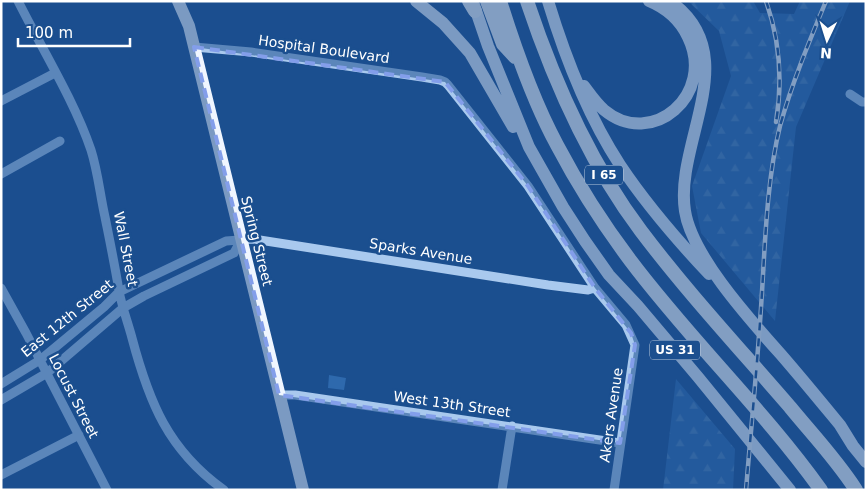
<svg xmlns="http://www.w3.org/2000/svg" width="867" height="491" font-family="'DejaVu Sans',sans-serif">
  <defs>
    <pattern id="forest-firs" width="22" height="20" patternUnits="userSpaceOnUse" patternTransform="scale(1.25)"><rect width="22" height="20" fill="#2e69ad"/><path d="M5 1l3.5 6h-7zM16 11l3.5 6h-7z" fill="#4d80b9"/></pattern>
  </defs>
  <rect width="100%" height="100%" fill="#1b4f8f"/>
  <!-- green -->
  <path fill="#2e69ad" d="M 329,375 L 346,378 L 344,390 L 328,388 Z"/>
  <!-- forest -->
  <path fill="url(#forest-firs)" d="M 688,1 L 753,1 L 760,13 L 794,14 L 800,1 L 850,1 L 796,127 L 775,321 L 701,233 L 692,186 L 731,76 L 719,31 Z
    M 676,379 L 735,449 L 733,490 L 663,490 Z"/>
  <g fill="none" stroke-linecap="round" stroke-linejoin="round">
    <!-- minor -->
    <path stroke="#a9c9ee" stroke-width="9" d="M 18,1 C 42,49 74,100 91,150 C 98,172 100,195 105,217 C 110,242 115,266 119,291 C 122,307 128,323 132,338 C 149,402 168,450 224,490
      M 194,47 L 251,52 L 422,77 L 440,80 L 445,82 L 448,85 L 528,186 L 595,288 L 626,325 L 635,345 L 614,490
      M 850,94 L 862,102 L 866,102
      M 1,101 L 55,73
      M 1,174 L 60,141
      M 1,288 L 26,333 L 107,490
      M 1,384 L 40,360 L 104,307 L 119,292 L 226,241 L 253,239 L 548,285 L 588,290 L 595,288
      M 279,395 L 295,395 L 620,443
      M 1,400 L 47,373 L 123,308 L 144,296 L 234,253 L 241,240
      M 1,475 L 79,435
      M 502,490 L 512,426"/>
    <!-- major -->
    <path stroke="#f0f6ff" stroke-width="12" d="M 178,1 L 189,26 L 303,490
      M 416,1 L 443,23 L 470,53 L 513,127
      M 548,1 C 565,57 588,116 620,165 C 646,204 677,240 709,274
      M 670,1 C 746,55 674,142 685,211 C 692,257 753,323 784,358 C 803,380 821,402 840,425 L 853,446 L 866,462
      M 473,2 L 488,46 L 529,147 L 563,207 L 585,241 L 609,275 L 638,306 L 698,377 L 790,490
      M 584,86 C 590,94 596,103 604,110 C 652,150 716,94 688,37 C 680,20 666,8 649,1"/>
    <!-- highway -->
    <path stroke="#fff" stroke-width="14" d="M 469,1 L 475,11
      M 487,1 L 503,44 L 515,57
      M 500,1 C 515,49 533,101 557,145 C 578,185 603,224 630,260 C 690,340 763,409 821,490
      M 527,1 C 554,82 589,162 641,231 C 687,292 740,349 790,407 C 812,434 837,460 856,490"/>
    <!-- rail casing -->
    <g stroke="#fff" stroke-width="4.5">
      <path id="rail" d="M 766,1 C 780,41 783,80 776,122
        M 746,490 C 751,429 757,368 761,308 C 765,249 766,183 780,126 C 792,83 809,42 826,1"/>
    </g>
    <!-- rail -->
    <use href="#rail" stroke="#1b4f8f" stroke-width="2.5" stroke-dasharray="8" stroke-linecap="butt"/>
  </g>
  <!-- marked area -->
  <path d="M0 0H867V491H0ZM 194,47 L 445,82 L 528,186 L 595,288 L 631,333 L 635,345 L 620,443 L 279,395 Z" fill="#1b4f8f" fill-opacity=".55" fill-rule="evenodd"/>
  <path fill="none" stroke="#839eea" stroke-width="4" stroke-dasharray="10 6" stroke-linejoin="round" d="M 194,47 L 445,82 L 528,186 L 595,288 L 631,333 L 635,345 L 620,443 L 279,395 Z"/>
  <g text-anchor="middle" stroke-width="5" stroke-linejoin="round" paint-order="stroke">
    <!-- shield labels -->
    <g fill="#1b4f8f" stroke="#bbcadd" stroke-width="1">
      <rect x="585" y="165.5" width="38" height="19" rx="4"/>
      <rect x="650" y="340.5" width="50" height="19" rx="4"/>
    </g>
    <g font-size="12" font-weight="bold" fill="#fff">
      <text x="604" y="179">I 65</text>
      <text x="675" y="354">US 31</text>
    </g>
    <!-- street labels -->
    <g font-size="14" fill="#fff" stroke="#1b4f8f">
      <text transform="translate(324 49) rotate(8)" y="5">Hospital Boulevard</text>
      <text transform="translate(257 241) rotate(76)" y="5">Spring Street</text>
      <text transform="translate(126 249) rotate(79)" y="5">Wall Street</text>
      <text transform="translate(421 251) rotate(9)" y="5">Sparks Avenue</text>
      <text transform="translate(67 318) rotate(-39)" y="5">East 12th Street</text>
      <text transform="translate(74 396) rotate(63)" y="5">Locust Street</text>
      <text transform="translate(452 404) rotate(8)" y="5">West 13th Street</text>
      <text transform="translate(611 415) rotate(-82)" y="5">Akers Avenue</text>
    </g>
  </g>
  <!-- border -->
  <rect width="867" height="491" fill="none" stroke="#ffffff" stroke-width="5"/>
  <!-- north arrow -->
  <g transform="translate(827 40) rotate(184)" stroke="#1b4f8f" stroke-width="4" paint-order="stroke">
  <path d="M0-4L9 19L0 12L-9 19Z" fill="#ffffff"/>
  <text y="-8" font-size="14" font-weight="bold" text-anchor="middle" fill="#ffffff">N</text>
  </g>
  <!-- scale -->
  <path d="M18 38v8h112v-8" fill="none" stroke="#ffffff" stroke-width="2.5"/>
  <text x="25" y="38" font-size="15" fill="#ffffff" stroke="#1b4f8f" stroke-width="4" paint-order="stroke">100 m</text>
</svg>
